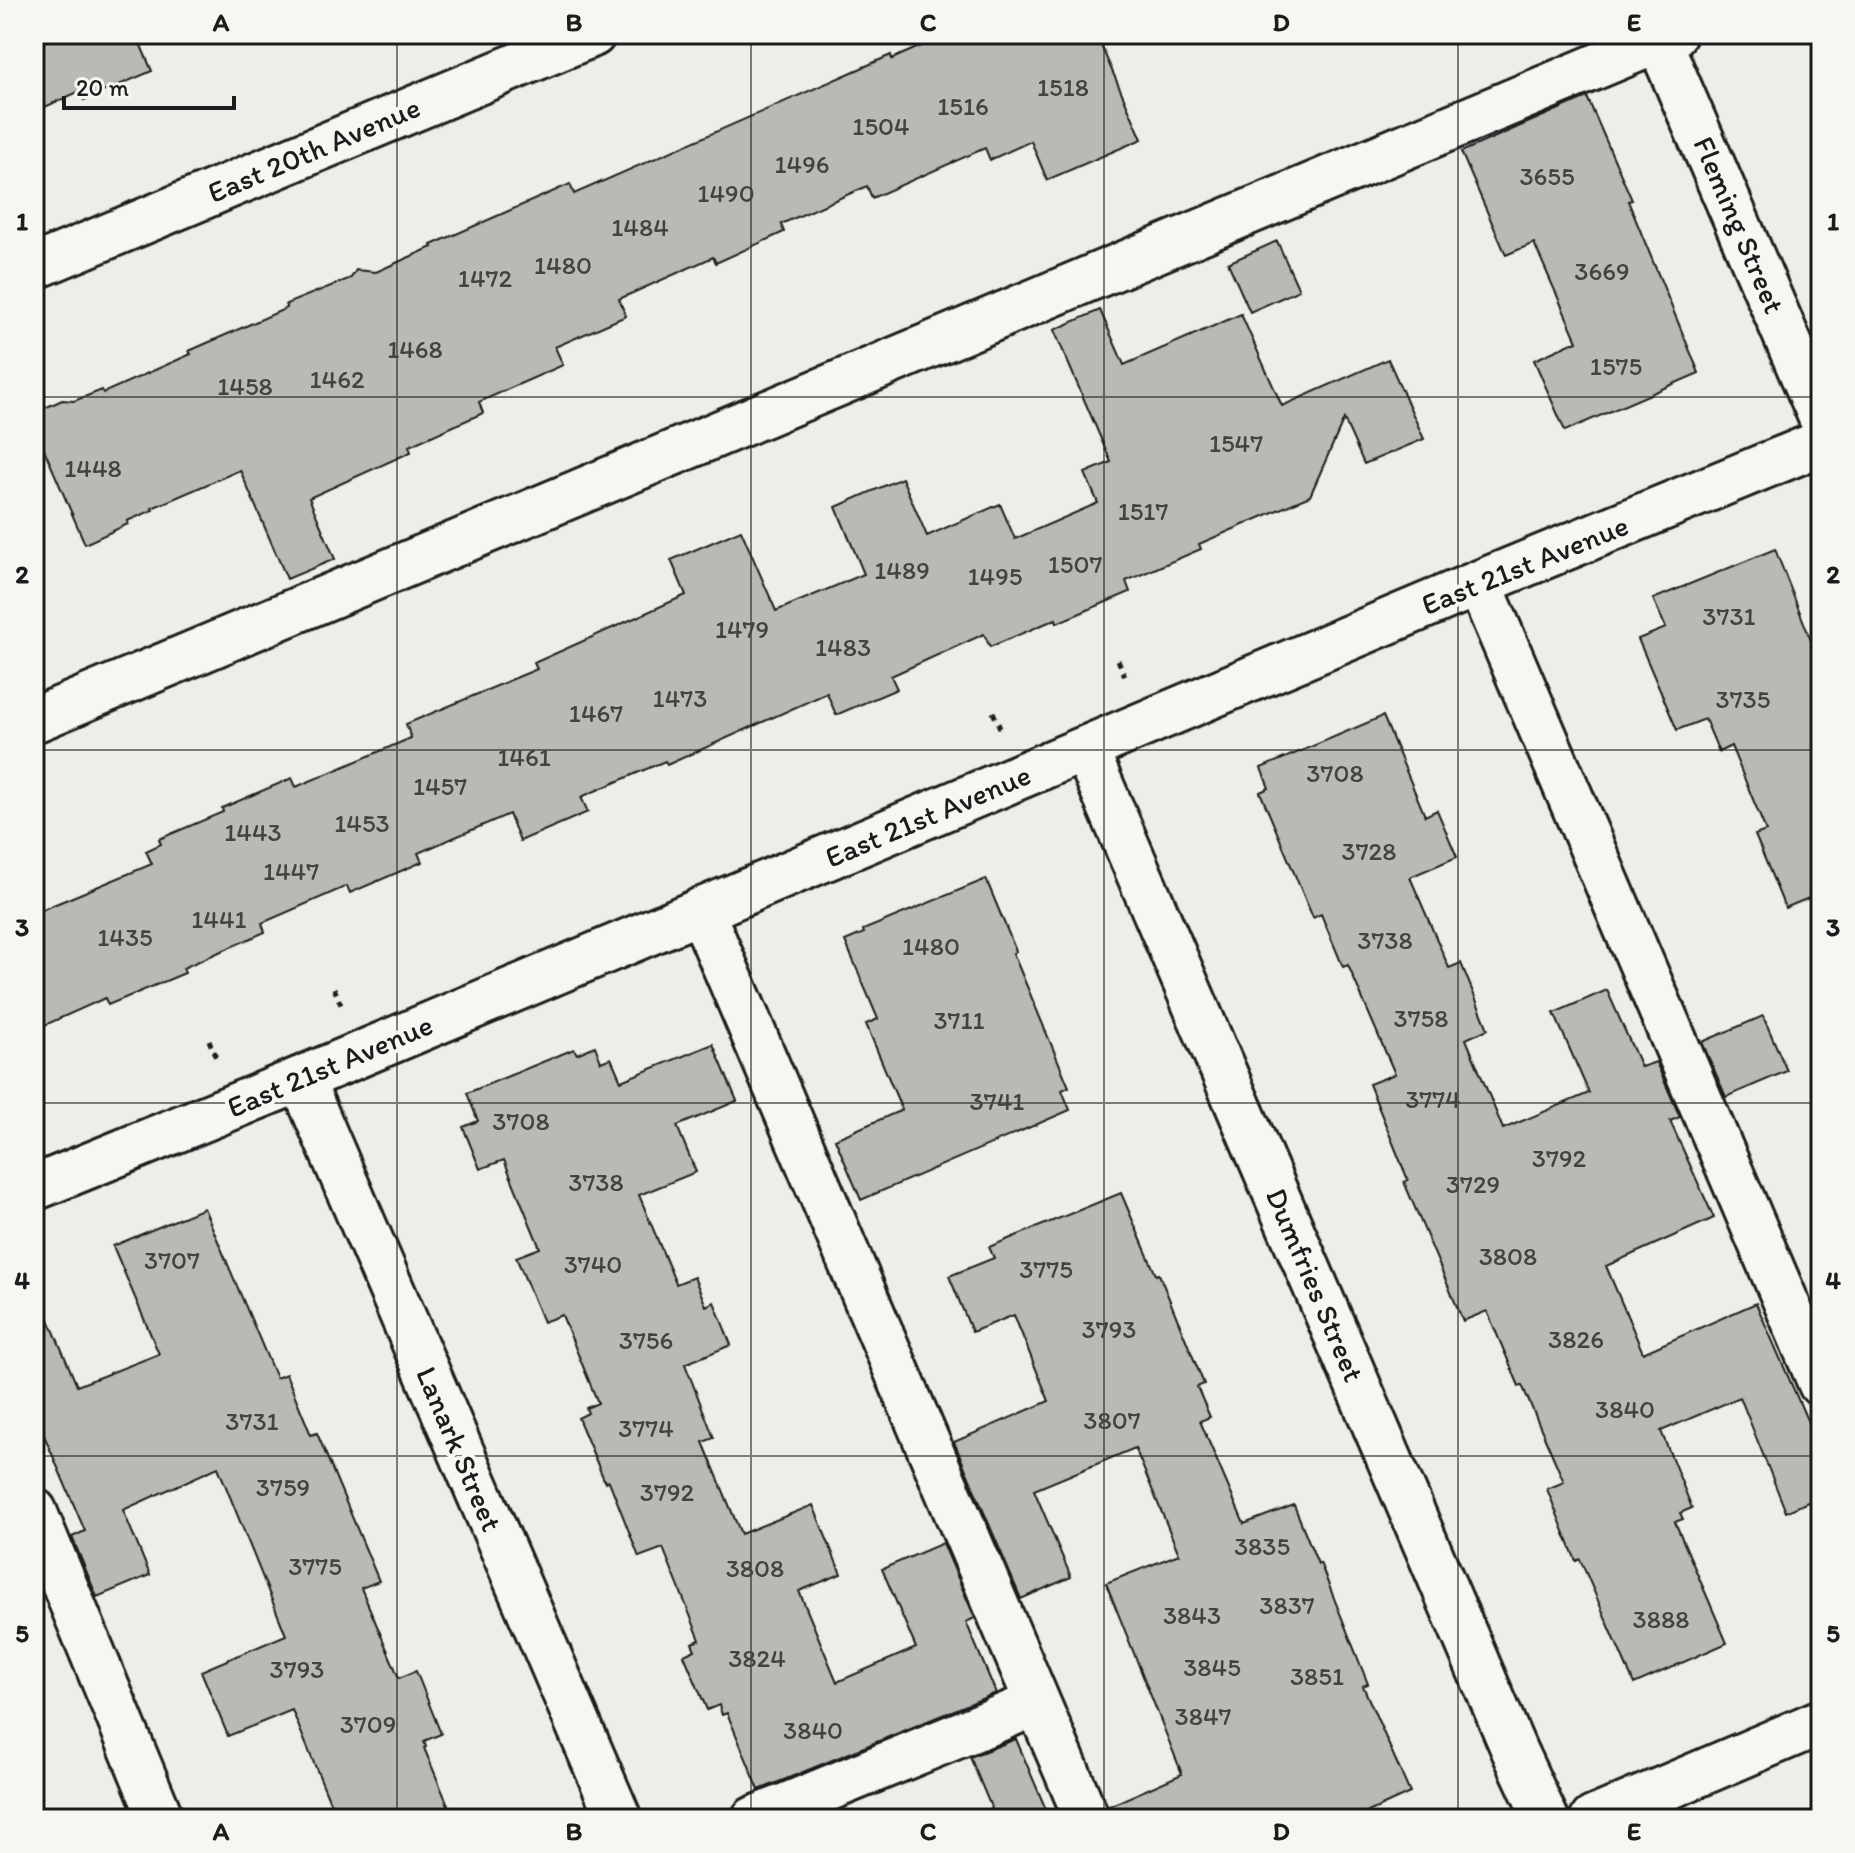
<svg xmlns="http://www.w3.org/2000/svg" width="1855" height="1853" font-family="Itim,sans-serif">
  <rect width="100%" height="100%" fill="#edede9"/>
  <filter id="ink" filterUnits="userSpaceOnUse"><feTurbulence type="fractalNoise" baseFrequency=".0125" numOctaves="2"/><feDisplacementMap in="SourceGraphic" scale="16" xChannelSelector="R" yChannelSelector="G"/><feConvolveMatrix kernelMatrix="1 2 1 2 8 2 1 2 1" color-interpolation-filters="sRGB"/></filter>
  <g filter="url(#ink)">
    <!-- building -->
    <path fill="#b9b9b6" stroke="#1c1c1c" stroke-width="2" d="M 34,34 L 136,34 L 152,71 L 84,100 L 80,91 L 34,112 Z
      M 948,34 L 1096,34 L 1142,139 L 1047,180 L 1031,141 L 990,160 L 985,148 L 872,198 L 867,186 L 781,224 L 784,232 L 716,263 L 713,257 L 619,299 L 626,316 L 555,347 L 563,365 L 479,402 L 483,413 L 409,446 L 411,452 L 309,498 L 335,559 L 287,579 L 240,470 L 152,508 L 153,510 L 127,521 L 128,524 L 85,544 L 34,426 L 34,413 L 62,400 L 74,401 L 102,390 L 103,393 L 191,354 L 189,351 L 287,308 L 286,304 L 351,278 L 356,270 L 376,272 L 432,247 L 431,245 L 570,184 L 574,194 L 891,55 L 892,59 Z
      M 1587,97 L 1632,200 L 1628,201 L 1699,373 L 1565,431 L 1534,360 L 1577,341 L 1534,243 L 1506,255 L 1461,152 Z
      M 1277,241 L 1299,290 L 1250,312 L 1228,263 Z
      M 1100,310 L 1124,365 L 1241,314 L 1282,406 L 1388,359 L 1424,439 L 1364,464 L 1344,419 L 1310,496 L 1199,544 L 1201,549 L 1126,581 L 1130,592 L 1057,623 L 1056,619 L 990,647 L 984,634 L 891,676 L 897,689 L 836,715 L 827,693 L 667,765 L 665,761 L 581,797 L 588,812 L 520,841 L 509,814 L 418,853 L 422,862 L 350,893 L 347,886 L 262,923 L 265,932 L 183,968 L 185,973 L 108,1005 L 105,998 L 34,1030 L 34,913 L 152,864 L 146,851 L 161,844 L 159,839 L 223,812 L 222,808 L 292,778 L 296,787 L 411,738 L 406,724 L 537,669 L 534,663 L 686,595 L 671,560 L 741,530 L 776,611 L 864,574 L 836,507 L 902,478 L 927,536 L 1000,504 L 1015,539 L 1098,503 L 1085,473 L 1111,462 L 1054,330 Z
      M 1775,549 L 1821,666 L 1821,893 L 1785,908 L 1755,835 L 1766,831 L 1731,746 L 1719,752 L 1705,719 L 1677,730 L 1638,639 L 1666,628 L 1653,599 Z
      M 1383,716 L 1425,816 L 1437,810 L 1457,857 L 1410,877 L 1449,968 L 1461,963 L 1488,1029 L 1466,1039 L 1503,1129 L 1589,1093 L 1554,1013 L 1607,990 L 1641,1067 L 1656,1062 L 1680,1117 L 1670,1121 L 1714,1218 L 1606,1266 L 1643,1353 L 1756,1303 L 1821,1452 L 1821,1496 L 1786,1512 L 1740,1397 L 1661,1431 L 1692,1508 L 1680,1513 L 1683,1519 L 1675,1522 L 1727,1643 L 1634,1684 L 1580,1559 L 1576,1561 L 1547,1489 L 1564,1482 L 1522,1385 L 1519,1386 L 1487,1311 L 1463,1321 L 1404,1182 L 1408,1180 L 1369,1084 L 1395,1074 L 1348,965 L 1343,967 L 1321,914 L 1313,918 L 1260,792 L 1269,788 L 1261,768 Z
      M 986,879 L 1016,951 L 1013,953 L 1069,1087 L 1062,1090 L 1070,1110 L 861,1200 L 835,1139 L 902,1110 L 866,1024 L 878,1019 L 845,941 L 864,933 L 863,930 Z
      M 1763,1016 L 1787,1071 L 1726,1097 L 1702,1042 Z
      M 713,1044 L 737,1101 L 677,1126 L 696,1172 L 639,1195 L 676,1284 L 694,1277 L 706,1306 L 714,1302 L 731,1345 L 685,1364 L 714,1438 L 703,1442 L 741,1534 L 813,1505 L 841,1574 L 799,1591 L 837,1682 L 916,1648 L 882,1569 L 943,1543 L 975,1618 L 966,1622 L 996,1693 L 759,1790 L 727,1713 L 722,1715 L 719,1705 L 707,1710 L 684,1655 L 695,1650 L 692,1643 L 700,1640 L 663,1548 L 639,1557 L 609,1481 L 605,1482 L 578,1418 L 588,1413 L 586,1408 L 598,1403 L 562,1315 L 543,1322 L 516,1257 L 540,1248 L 504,1160 L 480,1169 L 463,1127 L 478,1121 L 467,1093 L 574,1049 L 577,1054 L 595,1046 L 601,1062 L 611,1058 L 621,1081 Z
      M 1121,1193 L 1156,1275 L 1159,1274 L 1204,1384 L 1197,1387 L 1210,1417 L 1200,1421 L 1244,1524 L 1294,1505 L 1318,1564 L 1320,1563 L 1368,1684 L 1363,1686 L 1410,1793 L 1353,1819 L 1111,1819 L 1109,1806 L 1182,1774 L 1106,1583 L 1179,1554 L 1135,1448 L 1034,1490 L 1071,1577 L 1021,1599 L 954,1442 L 1049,1401 L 1014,1315 L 972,1332 L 949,1276 L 994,1258 L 989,1247 Z
      M 204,1208 L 276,1378 L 286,1374 L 311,1435 L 317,1433 L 379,1581 L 361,1588 L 399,1678 L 416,1671 L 441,1734 L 424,1741 L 426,1747 L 424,1748 L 454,1819 L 337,1819 L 292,1710 L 228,1736 L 201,1671 L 286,1635 L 218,1467 L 123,1510 L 150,1575 L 97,1597 L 72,1537 L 85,1531 L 34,1412 L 34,1284 L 77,1386 L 159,1354 L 113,1246 Z
      M 1016,1739 L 1050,1819 L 996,1819 L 970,1757 Z"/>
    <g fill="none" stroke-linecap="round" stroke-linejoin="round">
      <!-- minor casing -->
      <g stroke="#1c1c1c" stroke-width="50">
        <path id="minor" d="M 1656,34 L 1821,417
          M 34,267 L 593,34
          M 1479,583 L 1821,1384
          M 34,720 L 1674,34
          M 1086,750 L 1514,1750 L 1546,1819
          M 701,910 L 1087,1819
          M 301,1079 L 619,1819
          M 34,1188 L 301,1079 L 1479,583 L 1821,443
          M 34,1511 L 161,1819
          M 754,1819 L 1037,1703
          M 1593,1819 L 1821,1722"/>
      </g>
      <!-- path -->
      <path stroke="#1c1c1c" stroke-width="5" stroke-dasharray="6 6" stroke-linecap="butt" d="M 1118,660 L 1125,676
        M 993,712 L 1000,728
        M 334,988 L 341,1005
        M 209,1040 L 216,1058"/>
      <!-- minor -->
      <use href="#minor" stroke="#f6f6f2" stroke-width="44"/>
    </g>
  </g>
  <!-- grid -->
  <path fill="none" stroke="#1c1c1c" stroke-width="2" stroke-opacity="0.55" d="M 397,34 L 397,1819M 751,34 L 751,1819M 1104,34 L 1104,1819M 1458,34 L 1458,1819M 34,397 L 1821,397M 34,750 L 1821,750M 34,1103 L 1821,1103M 34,1456 L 1821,1456"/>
  <g text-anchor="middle" stroke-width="8" stroke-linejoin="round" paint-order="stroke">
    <!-- number labels -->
    <g font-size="26" fill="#434342">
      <text x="1063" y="96">1518</text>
      <text x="963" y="115">1516</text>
      <text x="881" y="135">1504</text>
      <text x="802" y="173">1496</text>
      <text x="1547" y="185">3655</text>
      <text x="726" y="202">1490</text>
      <text x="640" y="236">1484</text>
      <text x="563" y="274">1480</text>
      <text x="1602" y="280">3669</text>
      <text x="485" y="287">1472</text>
      <text x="415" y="358">1468</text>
      <text x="1616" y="375">1575</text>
      <text x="337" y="388">1462</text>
      <text x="245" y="395">1458</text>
      <text x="1236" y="452">1547</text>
      <text x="93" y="477">1448</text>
      <text x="1143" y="520">1517</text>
      <text x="1075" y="573">1507</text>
      <text x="902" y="579">1489</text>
      <text x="995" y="585">1495</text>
      <text x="1729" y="625">3731</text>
      <text x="742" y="638">1479</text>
      <text x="843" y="656">1483</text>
      <text x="680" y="707">1473</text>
      <text x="1743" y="708">3735</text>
      <text x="596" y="722">1467</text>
      <text x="524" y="766">1461</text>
      <text x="1335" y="782">3708</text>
      <text x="440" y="795">1457</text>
      <text x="362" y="832">1453</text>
      <text x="253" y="841">1443</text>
      <text x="1369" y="860">3728</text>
      <text x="291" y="880">1447</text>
      <text x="219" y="928">1441</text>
      <text x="125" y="946">1435</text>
      <text x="1385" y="949">3738</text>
      <text x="931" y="955">1480</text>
      <text x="1421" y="1027">3758</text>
      <text x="959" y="1029">3711</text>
      <text x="1433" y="1108">3774</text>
      <text x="997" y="1110">3741</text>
      <text x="521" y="1130">3708</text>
      <text x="1559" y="1167">3792</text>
      <text x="596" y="1191">3738</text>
      <text x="1473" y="1193">3729</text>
      <text x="1508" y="1265">3808</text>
      <text x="172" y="1269">3707</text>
      <text x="593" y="1273">3740</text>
      <text x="1046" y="1278">3775</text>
      <text x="1109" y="1338">3793</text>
      <text x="1576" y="1348">3826</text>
      <text x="646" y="1349">3756</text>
      <text x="1625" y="1418">3840</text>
      <text x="1112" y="1429">3807</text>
      <text x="252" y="1430">3731</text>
      <text x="646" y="1437">3774</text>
      <text x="283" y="1496">3759</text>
      <text x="667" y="1501">3792</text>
      <text x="1262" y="1555">3835</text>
      <text x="315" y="1575">3775</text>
      <text x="755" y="1577">3808</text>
      <text x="1287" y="1614">3837</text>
      <text x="1192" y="1624">3843</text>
      <text x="1661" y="1628">3888</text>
      <text x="757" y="1667">3824</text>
      <text x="1212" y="1676">3845</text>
      <text x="297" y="1678">3793</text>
      <text x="1317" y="1685">3851</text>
      <text x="1203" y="1725">3847</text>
      <text x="368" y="1733">3709</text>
      <text x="813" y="1739">3840</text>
    </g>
    <!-- street labels -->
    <g font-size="30" fill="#1c1c1c" stroke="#f6f6f2">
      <text transform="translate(314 150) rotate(-23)" y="10">East 20th Avenue</text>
      <text transform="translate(1739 225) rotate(67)" y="10">Fleming Street</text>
      <text transform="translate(1525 565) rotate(-22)" y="10">East 21st Avenue</text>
      <text transform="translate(928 816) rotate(-23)" y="10">East 21st Avenue</text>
      <text transform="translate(330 1066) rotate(-23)" y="10">East 21st Avenue</text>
      <text transform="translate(1315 1285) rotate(67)" y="10">Dumfries Street</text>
      <text transform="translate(459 1449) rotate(67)" y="10">Lanark Street</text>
    </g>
  </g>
  <!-- margin -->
  <rect width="1855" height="1853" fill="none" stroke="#f6f6f2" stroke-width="88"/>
  <!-- scale -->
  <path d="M64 96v12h170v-12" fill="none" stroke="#1c1c1c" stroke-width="4"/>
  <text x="76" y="96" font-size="24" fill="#1c1c1c" stroke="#f6f6f2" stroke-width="6" paint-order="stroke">20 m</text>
  <rect x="44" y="44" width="1767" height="1765" fill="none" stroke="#1c1c1c" stroke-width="3"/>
  <g font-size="26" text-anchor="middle" font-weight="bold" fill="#1c1c1c">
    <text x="221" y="31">A</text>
    <text x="574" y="31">B</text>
    <text x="928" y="31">C</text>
    <text x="1281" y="31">D</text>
    <text x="1634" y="31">E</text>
    <text x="22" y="230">1</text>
    <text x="1833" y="230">1</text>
    <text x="22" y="583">2</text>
    <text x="1833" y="583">2</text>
    <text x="22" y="936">3</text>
    <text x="1833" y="936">3</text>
    <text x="22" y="1289">4</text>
    <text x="1833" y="1289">4</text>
    <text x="22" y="1642">5</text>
    <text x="1833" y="1642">5</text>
    <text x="221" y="1840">A</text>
    <text x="574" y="1840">B</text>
    <text x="928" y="1840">C</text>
    <text x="1281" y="1840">D</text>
    <text x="1634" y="1840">E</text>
  </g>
</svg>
